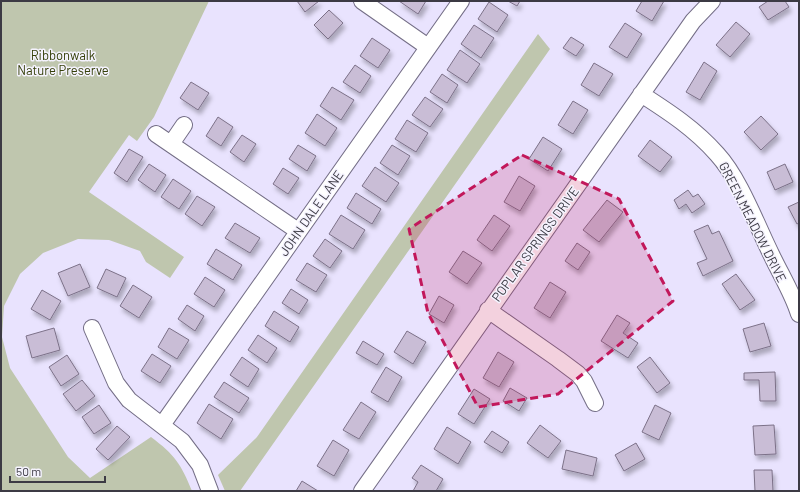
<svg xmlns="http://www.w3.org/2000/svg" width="800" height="492" font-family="Barlow,sans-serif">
  <defs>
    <filter id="shadow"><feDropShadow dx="2.5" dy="4.5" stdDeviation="2" flood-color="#0004"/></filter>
  </defs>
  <rect width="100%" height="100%" fill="#e9e3fe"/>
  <!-- green -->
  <path fill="#bfc6ae" d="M 1,1 L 209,1 L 154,117 L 137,141 L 129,135 L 89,192 L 184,257 L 170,278 L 146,262 L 140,251 L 109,240 L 78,239 L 43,253 L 20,274 L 4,306 L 2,337 L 10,368 L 68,457 L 90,478 L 151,437 C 175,455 181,464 192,491 L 1,491 Z
    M 538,34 L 550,49 L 240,491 L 225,491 L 218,475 L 257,437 Z"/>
  <!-- building -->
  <path fill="#c9bdd6" stroke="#7c7188" filter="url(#shadow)" d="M 297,1 L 319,1 L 305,12 Z
    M 399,1 L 426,1 L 418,14 Z
    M 508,1 L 520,1 L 517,6 Z
    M 642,1 L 664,1 L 652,21 L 636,11 Z
    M 768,1 L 785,1 L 789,7 L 768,20 L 759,7 Z
    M 489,2 L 508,15 L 497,32 L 478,19 Z
    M 329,10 L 343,23 L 328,39 L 314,25 Z
    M 736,22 L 750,34 L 730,57 L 716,45 Z
    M 625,23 L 642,34 L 627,58 L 609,47 Z
    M 474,25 L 494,38 L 481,58 L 461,44 Z
    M 571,37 L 584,45 L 576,56 L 563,48 Z
    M 372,38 L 390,50 L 378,68 L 360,56 Z
    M 460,50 L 480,64 L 467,83 L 447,70 Z
    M 704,62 L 717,71 L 700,100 L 686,92 Z
    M 594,63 L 613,74 L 599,96 L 581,85 Z
    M 355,65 L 371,76 L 360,93 L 343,82 Z
    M 442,74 L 458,85 L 447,103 L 430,92 Z
    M 191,82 L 209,93 L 198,110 L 180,98 Z
    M 332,87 L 354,100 L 341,120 L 320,106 Z
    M 425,97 L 443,109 L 430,127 L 412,115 Z
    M 573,101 L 588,110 L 573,134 L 558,125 Z
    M 317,114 L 337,128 L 325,146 L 305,133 Z
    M 761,116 L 778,134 L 761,150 L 744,132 Z
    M 218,117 L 233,127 L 221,146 L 206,136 Z
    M 407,120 L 428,133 L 416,152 L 395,139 Z
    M 242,135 L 256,144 L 244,162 L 230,152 Z
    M 543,137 L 562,149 L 548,171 L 529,159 Z
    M 650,140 L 672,157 L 660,172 L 638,156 Z
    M 298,145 L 316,156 L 307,171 L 289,159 Z
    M 392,145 L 410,156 L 398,175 L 380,163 Z
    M 129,149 L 143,157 L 127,182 L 114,173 Z
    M 149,164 L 166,175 L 155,192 L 138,180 Z
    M 785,164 L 793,182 L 775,190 L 767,172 Z
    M 375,167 L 399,183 L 386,202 L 362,186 Z
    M 283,168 L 299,178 L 288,194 L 273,184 Z
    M 519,176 L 535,186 L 520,211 L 504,202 Z
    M 173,179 L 191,191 L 179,209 L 161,197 Z
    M 688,190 L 693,197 L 698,194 L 705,204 L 692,213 L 686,204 L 679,209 L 674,200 Z
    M 356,193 L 381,209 L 372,224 L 347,208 Z
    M 197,196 L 215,207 L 202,226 L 185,214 Z
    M 607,200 L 623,212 L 599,242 L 583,230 Z
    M 799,202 L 799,223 L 797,224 L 788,207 Z
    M 341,215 L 365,230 L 353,249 L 329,234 Z
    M 494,215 L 510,226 L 492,251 L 477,240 Z
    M 235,223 L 260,238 L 250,253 L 225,238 Z
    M 708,225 L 712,234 L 719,231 L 733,261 L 703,276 L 697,263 L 707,259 L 694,231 Z
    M 325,239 L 342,251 L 330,268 L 313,256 Z
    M 577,243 L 590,252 L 578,270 L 565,261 Z
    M 216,249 L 242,265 L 233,280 L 207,264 Z
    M 463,251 L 482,263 L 467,284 L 449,272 Z
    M 307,263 L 327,275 L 316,292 L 296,280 Z
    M 80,264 L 90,287 L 68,296 L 58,273 Z
    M 106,269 L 126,278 L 117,297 L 97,288 Z
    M 736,274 L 755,300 L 740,310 L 722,284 Z
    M 205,277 L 225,290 L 214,307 L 194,294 Z
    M 550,282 L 566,292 L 550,318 L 534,308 Z
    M 133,285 L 152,297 L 139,318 L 120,306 Z
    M 291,289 L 308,300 L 299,314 L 282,303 Z
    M 42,290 L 61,301 L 50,320 L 31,309 Z
    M 439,296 L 454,305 L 444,323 L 429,314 Z
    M 187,305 L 204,316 L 195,331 L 178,319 Z
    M 274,311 L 299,327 L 290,342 L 265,326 Z
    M 617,315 L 630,323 L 623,333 L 638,343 L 628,358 L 601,341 Z
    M 764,323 L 771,346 L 750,352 L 743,329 Z
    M 54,328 L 60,350 L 32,358 L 26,336 Z
    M 169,328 L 189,340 L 177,359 L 158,347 Z
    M 407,331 L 426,342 L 413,364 L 394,352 Z
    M 258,335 L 277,348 L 267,363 L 248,350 Z
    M 363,341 L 384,354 L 377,365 L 356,353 Z
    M 498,352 L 514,362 L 499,387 L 483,378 Z
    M 152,354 L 171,366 L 160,383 L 141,371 Z
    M 67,355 L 79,374 L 61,386 L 49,367 Z
    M 242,357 L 259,369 L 248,387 L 230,375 Z
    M 650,357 L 670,383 L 657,393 L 637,367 Z
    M 386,367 L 402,377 L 388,402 L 371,392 Z
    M 775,372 L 776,401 L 760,401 L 759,380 L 744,380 L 744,373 Z
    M 82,380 L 95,396 L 76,411 L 63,394 Z
    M 224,382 L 249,398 L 239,413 L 214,397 Z
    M 510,388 L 527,398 L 519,411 L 503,401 Z
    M 474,389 L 490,399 L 474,424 L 458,414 Z
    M 361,402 L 376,412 L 359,439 L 343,430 Z
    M 209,404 L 233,419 L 221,439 L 197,423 Z
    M 99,405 L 111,423 L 94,434 L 82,417 Z
    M 655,405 L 671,413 L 659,440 L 642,432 Z
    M 540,425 L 561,441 L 548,458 L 527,443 Z
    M 774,425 L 776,454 L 755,455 L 753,426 Z
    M 117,426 L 130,437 L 108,460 L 96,449 Z
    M 447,427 L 471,442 L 458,464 L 434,449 Z
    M 492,431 L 509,442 L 502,453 L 484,442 Z
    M 333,440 L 349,450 L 334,476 L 317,466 Z
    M 636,443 L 645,459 L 624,471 L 615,455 Z
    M 566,450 L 597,458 L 593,476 L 562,469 Z
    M 421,465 L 443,479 L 436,491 L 413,491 L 418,482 L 412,478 Z
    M 754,470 L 772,470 L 773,491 L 755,491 Z
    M 302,481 L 318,491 L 296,491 Z"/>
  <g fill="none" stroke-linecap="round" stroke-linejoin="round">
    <!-- minor casing -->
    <g stroke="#746e86" stroke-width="18">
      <path id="minor" d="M 362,1 L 428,47
        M 641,94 C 669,112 695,129 717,154 C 740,179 757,226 772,256 C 781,275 793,294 799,314
        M 156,134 L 298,231
        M 171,144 L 184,125
        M 488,310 L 558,359 L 578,374 L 584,381 L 595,403
        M 92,328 L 116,383 L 129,400 L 182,441 L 200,465 L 210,491
        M 162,425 L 461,1
        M 362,491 L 693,21 L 712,1"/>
    </g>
    <!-- minor -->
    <use href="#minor" stroke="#fff" stroke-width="16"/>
  </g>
  <!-- marked area -->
  <path fill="#c2185b" fill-opacity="0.2" stroke="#c2185b" stroke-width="3" stroke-dasharray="8 5" stroke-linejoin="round" d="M 522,155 L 619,199 L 673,301 L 558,394 L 478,407 L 428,313 L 409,229 Z"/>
  <g text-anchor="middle" stroke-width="3" stroke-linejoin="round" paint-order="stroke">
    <!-- park labels -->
    <g font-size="13" fill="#36400a" stroke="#f5f3fe">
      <text x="63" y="60">Ribbonwalk<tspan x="63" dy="15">Nature Preserve</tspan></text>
    </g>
    <!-- street labels -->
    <g font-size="13" fill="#3c3a44" stroke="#f5f3fe">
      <text transform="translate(311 213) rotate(-55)" y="5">JOHN DALE LANE</text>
      <text transform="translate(753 222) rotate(63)" y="5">GREEN MEADOW DRIVE</text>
      <text transform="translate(535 244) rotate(-54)" y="5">POPLAR SPRINGS DRIVE</text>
    </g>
  </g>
  <!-- border -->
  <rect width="800" height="492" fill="none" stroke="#3c3a44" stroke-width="4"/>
  <!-- scale -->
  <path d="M10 476v6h95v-6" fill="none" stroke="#3c3a44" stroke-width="2"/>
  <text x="16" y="476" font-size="12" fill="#3c3a44" stroke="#f5f3fe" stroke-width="3" paint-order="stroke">50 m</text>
</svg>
